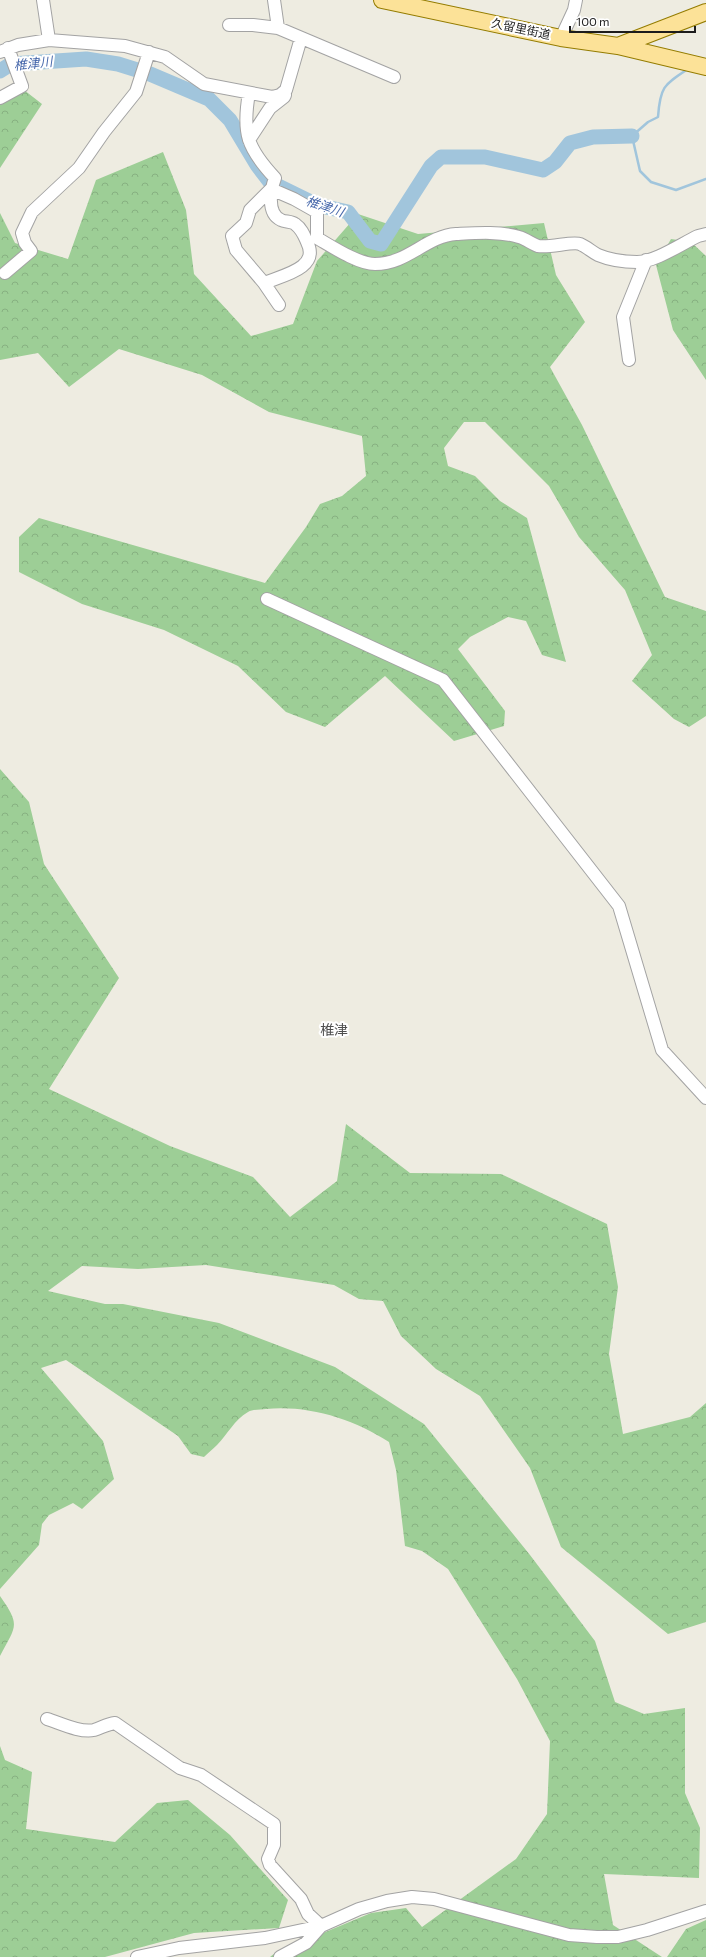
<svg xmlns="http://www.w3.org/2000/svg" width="706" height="1957" font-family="Commissioner,'Noto Sans JP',sans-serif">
  <defs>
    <pattern id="forest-crowns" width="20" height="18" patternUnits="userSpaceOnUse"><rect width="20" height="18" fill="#9dce96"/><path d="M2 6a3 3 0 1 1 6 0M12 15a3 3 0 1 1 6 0" fill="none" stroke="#87b081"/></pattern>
  </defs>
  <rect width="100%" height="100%" fill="#eeece1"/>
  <!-- forest -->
  <path fill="url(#forest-crowns)" d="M 24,90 L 42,104 L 0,168 L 0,102 Z
    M 163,152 L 186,210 L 194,274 L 251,336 L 293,324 L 317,261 L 358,214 L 418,234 L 544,223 L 556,275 L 585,322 L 550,367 L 582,425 L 665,597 L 706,611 L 706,716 L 689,727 L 674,719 L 632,681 L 652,655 L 625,590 L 579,537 L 549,486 L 485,422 L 464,422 L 444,448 L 448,466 L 475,476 L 500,501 L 527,518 L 566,662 L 542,655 L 526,621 L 508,617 L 470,637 L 458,649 L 505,711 L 504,726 L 454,741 L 385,676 L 325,727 L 286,712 L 238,666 L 164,630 L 82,604 L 19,572 L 19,537 L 39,518 L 265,583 L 306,527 L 320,504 L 342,496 L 366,476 L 362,436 L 269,412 L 202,375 L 119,349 L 69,387 L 38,353 L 0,360 L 0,213 L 15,243 L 68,259 L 96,180 Z
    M 671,239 L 691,242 L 706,256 L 706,380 L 673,330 L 656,265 Z
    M 0,769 L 29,802 L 44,864 L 119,978 L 49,1089 L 170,1146 L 253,1177 L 290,1217 L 337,1181 L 346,1124 L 410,1173 L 501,1174 L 607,1224 L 618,1287 L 609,1354 L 623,1434 L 690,1417 L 706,1403 L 706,1622 L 668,1634 L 561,1547 L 530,1468 L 480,1396 L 436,1369 L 401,1336 L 383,1301 L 359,1299 L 334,1285 L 206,1265 L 138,1269 L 82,1266 L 48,1291 L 105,1304 L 123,1304 L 219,1323 L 335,1367 L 424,1424 L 530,1555 L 595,1641 L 615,1702 L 644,1714 L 685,1708 L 685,1793 L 700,1828 L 699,1878 L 604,1874 L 613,1925 L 662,1957 L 270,1957 L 275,1953 L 371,1913 L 406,1908 L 422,1927 L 516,1859 L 547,1814 L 550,1741 L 517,1679 L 448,1569 L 422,1551 L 405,1546 L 396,1470 L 389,1442 C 353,1419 309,1405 266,1409 C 261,1410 253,1409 248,1412 C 234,1420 228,1434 217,1445 C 213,1449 208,1453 204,1457 L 191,1454 L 178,1436 L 66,1360 L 41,1368 L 103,1441 L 114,1479 L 82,1509 L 73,1503 L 49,1515 L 42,1524 L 39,1545 L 0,1589 Z
    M 0,1596 C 21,1626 16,1625 0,1656 Z
    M 0,1746 L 5,1760 L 32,1772 L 26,1829 L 115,1842 L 157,1803 L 188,1800 L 230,1835 L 288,1900 L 279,1928 L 194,1933 L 105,1957 L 0,1957 Z
    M 706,1920 L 706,1957 L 667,1957 L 686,1929 Z"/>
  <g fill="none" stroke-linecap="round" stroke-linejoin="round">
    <!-- stream -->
    <path stroke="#a1c5dc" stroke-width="2.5" d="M 688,69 C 663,85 660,88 658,117 L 648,122 L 632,136 L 640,171 L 651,182 L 676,190 L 706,179"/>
    <!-- river -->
    <path stroke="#a1c5dc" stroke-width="15" d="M 0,71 L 11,64 L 86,59 L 118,64 L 150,74 L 209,99 L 230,120 L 257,165 L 270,182 L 317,205 L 348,212 L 370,241 L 381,244 L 431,166 L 441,157 L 485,157 L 543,170 L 555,162 L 570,143 L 593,137 L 632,136"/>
    <!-- minor casing -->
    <g stroke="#a3a3a3" stroke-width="14">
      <path id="minor" d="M 43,0 L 49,40
        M 274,0 L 278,28
        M 229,25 L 253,25 L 278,28 L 394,77
        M 561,38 L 574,10 L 576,0
        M 0,52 L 18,45 L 49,40 L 125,46 L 165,57 L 204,84 L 272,97 L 280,95 L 286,90 L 301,38
        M 249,93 C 242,133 247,148 275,178 C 271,189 266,213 281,220 C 285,222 291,221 295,224 C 302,229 304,235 307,242 C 320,268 284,275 264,283
        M 0,98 L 22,86 L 8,48
        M 249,140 L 270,108 L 284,97 L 285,95
        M 5,273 L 31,251 L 25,243 L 22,233 L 32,212 L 79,168 L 104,132 L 136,92 L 149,52
        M 279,305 L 264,283 L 236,250 L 232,236 L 246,223 L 250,210 L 271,189 L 294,199 L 317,212 L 317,238 C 331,246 358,264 375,264 C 408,264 426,236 456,234 C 475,233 500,231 519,237 C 526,239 532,244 538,246 C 550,248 573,241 580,244 C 587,247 592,252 598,255 C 610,260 625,262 637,262 C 655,262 681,244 698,236 L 706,234
        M 629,360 L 623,317 L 646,260
        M 267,599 L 443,680 L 619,906 L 662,1050 L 706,1098
        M 47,1719 C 60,1723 80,1733 94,1730 C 101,1728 107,1724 115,1723 L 180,1768 L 201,1775 L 274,1824 L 274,1845 L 268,1859 L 270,1865 L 301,1899 L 308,1914 L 321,1926 L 306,1943 L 280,1957
        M 137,1957 L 179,1948 L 265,1938 L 321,1926 L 359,1909 L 387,1901 L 412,1897 L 434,1899 L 569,1935 L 597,1937 L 618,1937 L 647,1930 L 706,1911"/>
    </g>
    <!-- major casing -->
    <g stroke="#947c00" stroke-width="18">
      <path id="major" d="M 382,0 L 561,38 L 618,46 L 706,67
        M 618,46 L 706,12"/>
    </g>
    <!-- minor -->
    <use href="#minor" stroke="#fff" stroke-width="12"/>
    <!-- major -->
    <use href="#major" stroke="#fce298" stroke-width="16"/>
  </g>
  <g text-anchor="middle" stroke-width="4" stroke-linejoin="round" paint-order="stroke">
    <!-- street labels -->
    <g font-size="12" fill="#1c1c1c" stroke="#fff">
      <text transform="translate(521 29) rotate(12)" y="4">久留里街道</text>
    </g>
    <!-- water labels -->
    <g font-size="13" font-style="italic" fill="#4869ac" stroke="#fff">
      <text transform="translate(33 63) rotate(-6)" y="5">椎津川</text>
      <text transform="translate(325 206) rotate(19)" y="5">椎津川</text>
    </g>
    <!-- quarter labels -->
    <g font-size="14" fill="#4f4f4f" stroke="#fff">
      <text x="334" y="1035">椎津</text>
    </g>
  </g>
  <!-- scale -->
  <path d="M570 26v6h125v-6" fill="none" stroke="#1c1c1c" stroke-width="2"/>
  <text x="576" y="26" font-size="12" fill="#1c1c1c" stroke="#ffffff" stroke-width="3" paint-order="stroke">100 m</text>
</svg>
